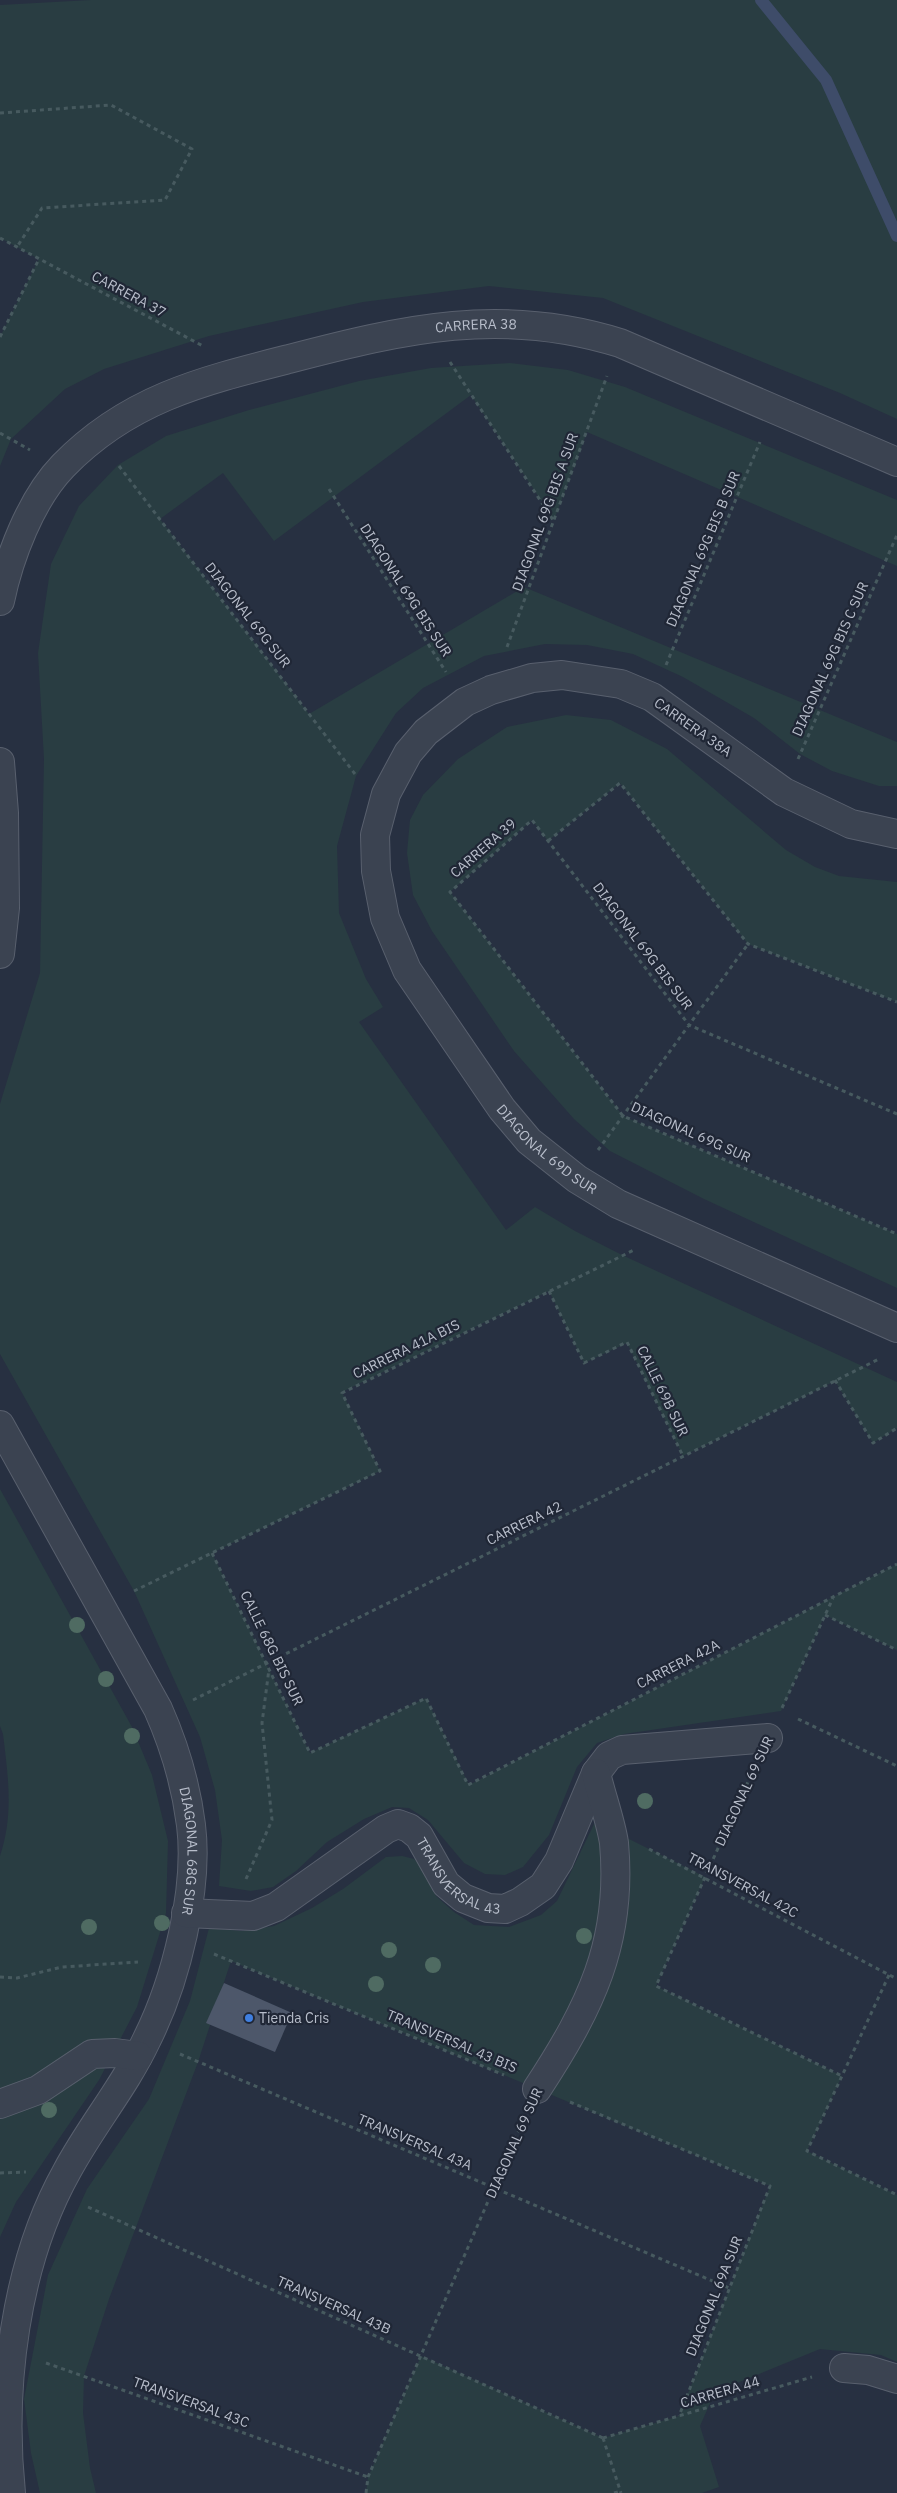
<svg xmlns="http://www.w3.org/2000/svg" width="897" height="2493" font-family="'IBM Plex Sans',sans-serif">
  <rect width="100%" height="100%" fill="#273041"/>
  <!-- green -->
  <path fill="#293d42" d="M 91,0 L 897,0 L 897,419 L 840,393 L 603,298 L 489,286 L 363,302 L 209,336 L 104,369 L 65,389 L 11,439 L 0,466 L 0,337 L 39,259 L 0,238 L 0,5 Z
    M 510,363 L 568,370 L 625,387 L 897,500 L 897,566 L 587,432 L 554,520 L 471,395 L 274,541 L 223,473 L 160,519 L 309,714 L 524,587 L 897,742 L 897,786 L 879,786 L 832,771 L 800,754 L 754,718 L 683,677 L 633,654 L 587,645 L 545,644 L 484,656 L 423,688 L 396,713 L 356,776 L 337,846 L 339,913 L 366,979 L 383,1007 L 359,1022 L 506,1230 L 535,1207 L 575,1231 L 622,1255 L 897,1382 L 897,1428 L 873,1443 L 835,1381 L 683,1456 L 627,1343 L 584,1363 L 549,1291 L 342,1392 L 380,1471 L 212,1553 L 310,1753 L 426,1698 L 469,1785 L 897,1564 L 897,1650 L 825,1615 L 781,1711 L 624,1734 L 597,1743 L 577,1767 L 549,1835 L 523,1867 L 505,1875 L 485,1874 L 464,1863 L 428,1820 L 409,1808 L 392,1807 L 364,1819 L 327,1842 L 296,1871 L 273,1887 L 251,1891 L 219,1886 L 222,1840 L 215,1790 L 200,1737 L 134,1591 L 0,1354 L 0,1104 L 40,973 L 44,759 L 38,653 L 51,564 L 79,506 L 118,465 L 166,436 L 249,410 L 359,381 L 431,368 Z
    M 566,715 L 611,720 L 667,749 L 786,850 L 815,867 L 839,876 L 897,882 L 897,1002 L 748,944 L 620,783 L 548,841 L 532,820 L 450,892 L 623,1116 L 897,1234 L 897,1288 L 704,1199 L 610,1151 L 574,1119 L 514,1051 L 432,931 L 413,895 L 407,853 L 410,820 L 423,795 L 458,759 L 507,727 Z
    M 0,1489 L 132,1727 L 152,1775 L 168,1841 L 166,1913 L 137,2007 L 99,2080 L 16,2202 L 0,2237 L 0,1856 C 14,1814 8,1776 3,1734 L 0,1726 Z
    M 595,1822 L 705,1877 L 656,1986 L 842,2076 L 807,2151 L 897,2195 L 897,2362 L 881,2355 L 820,2349 L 715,2392 L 700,2426 L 719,2487 L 702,2493 L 366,2493 L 368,2477 L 421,2356 L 603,2438 L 679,2416 L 770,2186 L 231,1961 L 198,2062 L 109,2299 L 84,2376 L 83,2413 L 90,2468 L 96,2493 L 40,2493 L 31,2453 L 24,2399 L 48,2275 L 87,2189 L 149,2099 L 190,2001 L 209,1928 L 242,1931 L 274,1926 L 312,1908 L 343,1889 L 386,1857 L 402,1856 L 414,1859 L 422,1867 L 436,1896 L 454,1912 L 474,1925 L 509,1927 L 541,1915 L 557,1901 Z"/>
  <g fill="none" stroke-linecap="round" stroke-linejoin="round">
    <!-- stream -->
    <path stroke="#3e4c69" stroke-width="12" d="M 761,0 L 826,80 L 897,236"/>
  </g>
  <!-- building -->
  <path fill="#4d576a" d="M 224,1983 L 292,2013 L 275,2052 L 206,2023 Z"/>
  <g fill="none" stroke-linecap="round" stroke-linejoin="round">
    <!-- minor casing -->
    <g stroke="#59606e" stroke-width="30">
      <g id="minor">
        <path id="s1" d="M 0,601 C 9,557 31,499 63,466 C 128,399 202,381 289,359 C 404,329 502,306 620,343 L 897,462"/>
        <path d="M 0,762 L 4,813 L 5,908 L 0,954"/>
        <path id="s2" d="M 897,834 L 851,824 L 784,792 L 652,697 L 621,684 L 562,675 L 532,678 L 491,690 L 465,702 L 426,732 L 408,753 L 386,794 L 375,835 L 376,871 L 385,918 L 407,970 L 502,1109 L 529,1141 L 577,1179 L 618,1204 L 897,1328"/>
        <path id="s3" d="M 0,1425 L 158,1709 C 174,1745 186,1785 191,1825 C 199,1889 176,1981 147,2039 C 125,2086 91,2126 67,2171 C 15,2264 0,2388 11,2493"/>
        <path id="s4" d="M 186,1913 L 253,1916 L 276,1907 L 386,1829 L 398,1824 L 409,1828 L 419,1836 L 446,1884 L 463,1898 L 488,1908 L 505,1909 L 520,1902 L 543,1886 L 559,1861 L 596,1773 L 609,1756 L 622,1750 L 768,1738"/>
        <path d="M 537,2089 C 590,2008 623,1942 614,1843 C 611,1822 601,1795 596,1773"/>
        <path d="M 0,2104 L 38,2090 L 92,2054 L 115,2053 L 138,2056"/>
        <path d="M 844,2368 L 868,2370 L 897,2379"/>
      </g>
    </g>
    <!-- path -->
    <path stroke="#475a5f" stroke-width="3" stroke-dasharray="4 4" stroke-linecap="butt" d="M 0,113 L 111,105 L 192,149 L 165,200 L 42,208 L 17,247
      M 0,238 L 203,346
      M 0,337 L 39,259
      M 450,362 L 553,520
      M 0,433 L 30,450
      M 119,466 L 355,774
      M 329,489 L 446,672
      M 507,647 L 607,376
      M 666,665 L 760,442
      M 798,759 L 897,535
      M 548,841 L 620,783 L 748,944 L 897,1002
      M 897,1114 L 689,1025 L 532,820 L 450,892 L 623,1116 L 897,1234
      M 598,1150 L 748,944
      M 549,1291 L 584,1363 L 627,1342 L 683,1456
      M 835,1380 L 873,1443 L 897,1428
      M 212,1553 L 310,1753 L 426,1698 L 468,1785 L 897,1564
      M 134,1591 L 380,1471 L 342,1393 L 634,1250
      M 825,1615 L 897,1650
      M 193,1700 L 879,1359
      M 782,1708 L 833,1598
      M 798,1719 L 897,1766
      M 751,1775 L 656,1986 L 842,2076
      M 649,1849 L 897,1979
      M 246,1879 L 272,1820 L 262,1723 L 269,1669
      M 214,1954 L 504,2075
      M 889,1975 L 807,2151 L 897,2195
      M 0,1977 L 17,1978 L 62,1967 L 138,1962
      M 180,2054 L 729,2288
      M 570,2102 L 770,2186 L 679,2416
      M 0,2173 L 26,2172
      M 88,2207 L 603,2438
      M 46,2363 L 368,2477
      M 603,2438 L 812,2377
      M 603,2438 L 621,2493
      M 366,2493 L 368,2477 L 523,2121
      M 614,2493 L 621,2491"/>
    <!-- minor -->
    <use href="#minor" stroke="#3b4351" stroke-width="28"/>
  </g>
  <!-- trees -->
  <g fill="#4f6b62">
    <circle cx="77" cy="1625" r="8"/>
    <circle cx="106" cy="1679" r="8"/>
    <circle cx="132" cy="1736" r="8"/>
    <circle cx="645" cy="1801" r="8"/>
    <circle cx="162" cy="1923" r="8"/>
    <circle cx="89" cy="1927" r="8"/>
    <circle cx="584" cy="1936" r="8"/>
    <circle cx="389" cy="1950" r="8"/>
    <circle cx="433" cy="1965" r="8"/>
    <circle cx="376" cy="1984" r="8"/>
    <circle cx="49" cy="2110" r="8"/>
  </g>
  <!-- markers -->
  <circle fill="#3f7fe0" stroke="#202736" stroke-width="2" cx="249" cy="2018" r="5"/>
  <g text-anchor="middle" stroke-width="4.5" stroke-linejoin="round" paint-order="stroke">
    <!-- street labels -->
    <g font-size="14" fill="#b8becb" stroke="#202736">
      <text transform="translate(129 294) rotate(28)" y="5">CARRERA 37</text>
      <text dy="5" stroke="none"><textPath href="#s1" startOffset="595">CARRERA 38</textPath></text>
      <text transform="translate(545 512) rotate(-70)" y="5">DIAGONAL 69G BIS A SUR</text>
      <text transform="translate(703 549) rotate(-67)" y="5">DIAGONAL 69G BIS B SUR</text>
      <text transform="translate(406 590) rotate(57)" y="5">DIAGONAL 69G BIS SUR</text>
      <text transform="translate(248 615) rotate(52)" y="5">DIAGONAL 69G SUR</text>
      <text transform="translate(830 659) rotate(-66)" y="5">DIAGONAL 69G BIS C SUR</text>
      <text transform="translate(693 727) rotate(35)" y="5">CARRERA 38A</text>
      <text transform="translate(483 848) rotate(-41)" y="5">CARRERA 39</text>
      <text transform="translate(643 946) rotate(53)" y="5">DIAGONAL 69G BIS SUR</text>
      <text transform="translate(691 1132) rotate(24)" y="5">DIAGONAL 69G SUR</text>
      <text dy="5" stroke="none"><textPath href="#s2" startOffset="1014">DIAGONAL 69D SUR</textPath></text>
      <text transform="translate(406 1349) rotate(-26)" y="5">CARRERA 41A BIS</text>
      <text transform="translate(663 1391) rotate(64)" y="5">CALLE 69B SUR</text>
      <text transform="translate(524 1523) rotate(-26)" y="5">CARRERA 42</text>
      <text transform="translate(272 1648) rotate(64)" y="5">CALLE 68G BIS SUR</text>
      <text transform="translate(678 1664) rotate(-27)" y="5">CARRERA 42A</text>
      <text transform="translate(744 1791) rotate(-65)" y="5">DIAGONAL 69 SUR</text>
      <text dy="5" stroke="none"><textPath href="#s3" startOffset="472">DIAGONAL 68G SUR</textPath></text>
      <text dy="5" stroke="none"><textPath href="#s4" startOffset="324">TRANSVERSAL 43</textPath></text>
      <text transform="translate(743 1885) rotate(28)" y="5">TRANSVERSAL 42C</text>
      <text transform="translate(452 2041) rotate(23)" y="5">TRANSVERSAL 43 BIS</text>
      <text transform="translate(415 2142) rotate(23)" y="5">TRANSVERSAL 43A</text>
      <text transform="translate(514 2143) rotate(-66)" y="5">DIAGONAL 69 SUR</text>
      <text transform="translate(714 2296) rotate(-68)" y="5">DIAGONAL 69A SUR</text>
      <text transform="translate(334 2305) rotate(24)" y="5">TRANSVERSAL 43B</text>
      <text transform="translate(720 2392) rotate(-16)" y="5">CARRERA 44</text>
      <text transform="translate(191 2402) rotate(20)" y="5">TRANSVERSAL 43C</text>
    </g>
    <!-- poi labels -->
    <g font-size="14" fill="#b8becb" stroke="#202736" text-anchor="start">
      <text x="259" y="2023">Tienda Cris</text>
    </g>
  </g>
</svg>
